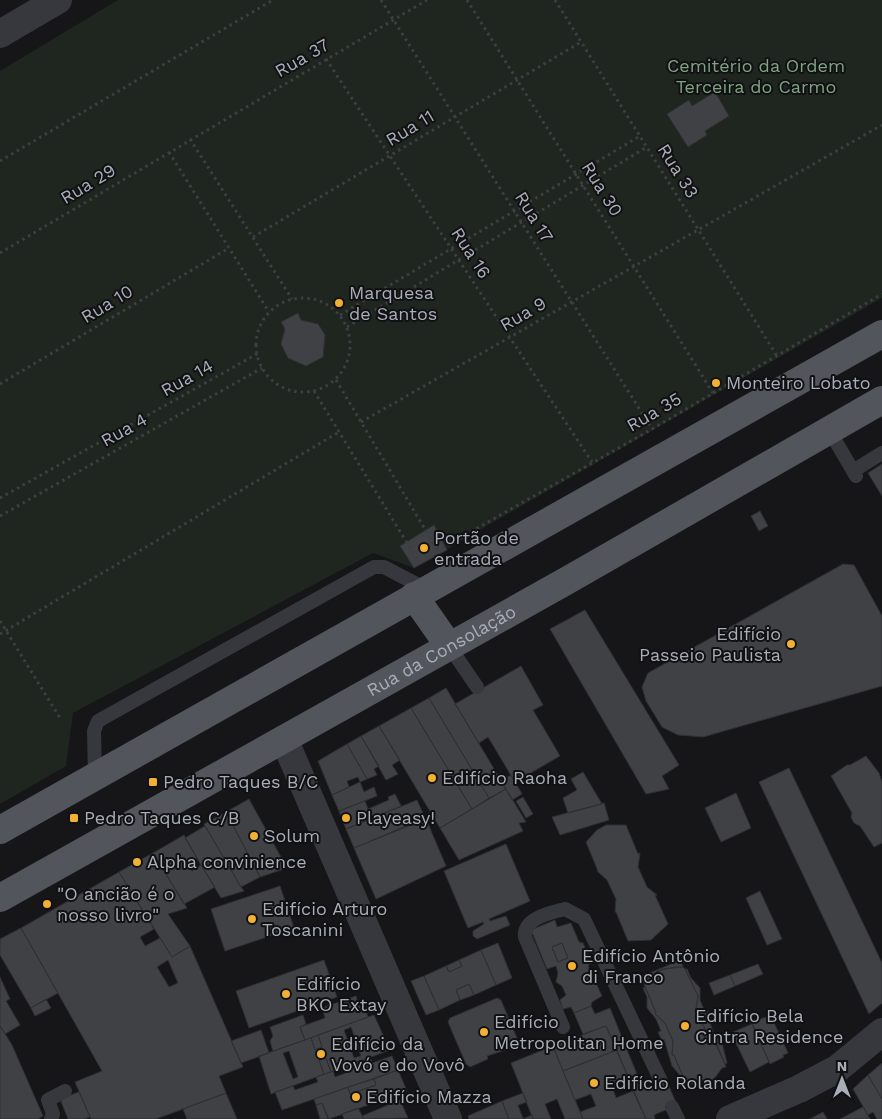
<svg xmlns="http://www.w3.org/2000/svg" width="882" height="1119" font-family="'Work Sans',sans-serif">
  <rect width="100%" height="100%" fill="#161618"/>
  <!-- green -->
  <path fill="#1e261f" d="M 118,0 L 882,0 L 882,298 L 414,568 L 373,553 L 73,713 L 66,766 L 0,804 L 0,71 Z"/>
  <!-- building -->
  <path fill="#404145" stroke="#303034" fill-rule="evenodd" d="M 715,92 L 729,116 L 705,131 L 707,135 L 688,147 L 667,114 L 689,100 L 692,106 Z
    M 298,313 L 301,320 L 318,324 L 325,335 L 323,357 L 306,366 L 288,358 L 281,344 L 285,329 L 281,322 Z
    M 882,464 L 882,496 L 868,473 Z
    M 760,511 L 768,526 L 759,531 L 751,516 Z
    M 434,525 L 447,550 L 414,568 L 400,546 Z
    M 843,564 L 854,565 L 882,616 L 882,686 L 703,737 L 678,735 L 662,727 L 646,701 L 642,687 L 648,673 Z
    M 585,610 L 679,765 L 662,776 L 669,789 L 646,794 L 550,629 Z
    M 521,666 L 543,705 L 533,710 L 560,756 L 515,782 L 488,737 L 479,743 L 455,704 Z
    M 446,688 L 506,789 L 489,798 L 429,698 Z
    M 429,698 L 489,798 L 472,809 L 411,708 Z
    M 411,708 L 472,809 L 440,828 L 379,726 Z
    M 379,726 L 400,760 L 392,765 L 398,774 L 386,780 L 361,736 Z
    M 361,736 L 379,766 L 374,769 L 377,775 L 367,779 L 347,744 Z
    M 347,744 L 367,779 L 360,782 L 358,777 L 347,781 L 349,787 L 332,795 L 318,761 Z
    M 866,756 L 879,773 L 882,782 L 882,843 L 874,847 L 860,826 L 854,823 L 851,817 L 852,813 L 831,776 L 847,765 L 850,765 Z
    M 789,768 L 882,963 L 882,1003 L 869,1014 L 759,782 Z
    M 583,772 L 602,804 L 568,813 L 563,798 L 577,790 L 571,779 Z
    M 511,775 L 522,794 L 512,800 L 501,781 Z
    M 360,782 L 364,792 L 374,787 L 377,796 L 339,811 L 332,795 Z
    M 506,789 L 526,822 L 519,823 L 523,831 L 459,860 L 440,828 Z
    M 736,793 L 751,828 L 721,842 L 705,808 Z
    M 395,794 L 401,806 L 346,829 L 339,811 L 365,801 L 368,809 L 389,800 L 388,797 Z
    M 523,797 L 533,814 L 526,818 L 516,801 Z
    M 249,799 L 287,868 L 260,877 L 226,812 Z
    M 417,800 L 425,818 L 354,848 L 346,829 Z
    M 604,803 L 609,820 L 560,835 L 552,817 Z
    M 226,812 L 260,877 L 241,887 L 204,824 Z
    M 426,819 L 446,866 L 376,899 L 354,848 Z
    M 606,825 L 626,825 L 638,854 L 640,853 L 638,867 L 647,887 L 657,895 L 655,895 L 668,924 L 651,940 L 628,941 L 616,912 L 615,912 L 616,899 L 607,880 L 597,871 L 598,871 L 586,842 L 597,830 Z
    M 205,826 L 241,887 L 244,891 L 221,898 L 201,865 L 185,838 Z
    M 184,835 L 197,858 L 188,864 L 192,871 L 201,865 L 215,887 L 184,904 L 153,853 Z
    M 506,844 L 530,901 L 489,919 L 490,921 L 506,916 L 510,925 L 477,939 L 473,936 L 473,931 L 484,924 L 483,922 L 468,928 L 444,871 Z
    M 153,853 L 187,908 L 168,914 L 190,946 L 172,957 L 119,872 Z
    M 119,872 L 154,929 L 140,937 L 145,946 L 160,938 L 172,957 L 190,946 L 243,1067 L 219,1076 L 226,1093 L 156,1119 L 91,1119 L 75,1082 L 102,1071 L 21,928 ZM 168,960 L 178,983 L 169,987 L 157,967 Z
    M 280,886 L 294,928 L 225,951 L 211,909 Z
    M 760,891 L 782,939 L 767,945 L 746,898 Z
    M 555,920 L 557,927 L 571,923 L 579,942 L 583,943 L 591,962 L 588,966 L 602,996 L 592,1002 L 591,1006 L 574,1013 L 571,1007 L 563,1009 L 560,1000 L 566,995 L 562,986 L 556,982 L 558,973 L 556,966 L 547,969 L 531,930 ZM 562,943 L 568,958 L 558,962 L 552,947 Z
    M 21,928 L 58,993 L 31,1008 L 0,955 L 0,939 Z
    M 498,943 L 512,978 L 496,985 L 481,950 Z
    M 562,943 L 568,958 L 558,962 L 552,947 Z
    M 481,950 L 496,985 L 474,995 L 469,984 L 456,990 L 460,1000 L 439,1010 L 424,976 L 446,966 L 449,972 L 462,966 L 459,960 Z
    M 324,960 L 337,997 L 249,1028 L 236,991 Z
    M 459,960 L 462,966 L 449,972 L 446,966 Z
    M 681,960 L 683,967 L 662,969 L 644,984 L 640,977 Z
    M 758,964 L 763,974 L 735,986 L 730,975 Z
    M 675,967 L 683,967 L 685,969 L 698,996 L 696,1009 L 705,1029 L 715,1037 L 713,1038 L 726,1067 L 722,1068 L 714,1079 L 705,1084 L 686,1084 L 674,1055 L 672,1055 L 673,1041 L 665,1023 L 655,1014 L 656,1013 L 644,984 L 657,971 Z
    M 685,969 L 687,969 L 691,978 L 700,988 L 700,1000 L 705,1012 L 708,1011 L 711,1019 L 709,1020 L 714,1034 L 722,1043 L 727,1063 L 725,1064 L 713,1035 L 705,1029 L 696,1009 L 698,996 Z
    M 730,975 L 735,986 L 714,995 L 709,983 Z
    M 424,976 L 439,1010 L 426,1015 L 411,981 Z
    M 0,977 L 10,999 L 6,1001 L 20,1025 L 5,1034 L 0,1026 Z
    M 469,984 L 474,995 L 460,1000 L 456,990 Z
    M 645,987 L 656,1013 L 655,1014 L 665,1023 L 673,1041 L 672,1055 L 674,1055 L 685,1081 L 682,1082 L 679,1074 L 672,1066 L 664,1039 L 662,1041 L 658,1032 L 661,1031 L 656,1019 L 647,1008 L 647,997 L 643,988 Z
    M 356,996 L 359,1006 L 365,1008 L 368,1017 L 305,1040 L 300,1027 L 325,1018 L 322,1008 Z
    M 497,998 L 501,1000 L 519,1043 L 518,1046 L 487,1056 L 488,1059 L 470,1067 L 466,1064 L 448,1022 L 450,1018 Z
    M 46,999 L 51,1008 L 35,1016 L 31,1008 Z
    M 591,1006 L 595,1014 L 610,1008 L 643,1089 L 666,1079 L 677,1105 L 654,1115 L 655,1119 L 646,1119 L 606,1026 L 583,1034 L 574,1013 Z
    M 303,1015 L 306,1024 L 300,1027 L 305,1040 L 273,1051 L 270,1041 L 273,1036 L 270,1027 Z
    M 374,1015 L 390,1050 L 331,1072 L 326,1058 L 319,1060 L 324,1074 L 271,1094 L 259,1056 L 311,1038 L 315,1050 L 322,1047 L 318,1035 ZM 351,1027 L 361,1056 L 354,1058 L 344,1030 ZM 289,1051 L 298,1077 L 293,1079 L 283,1053 Z
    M 771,1016 L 788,1053 L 783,1055 L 784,1057 L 770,1064 L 751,1021 Z
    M 752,1024 L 769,1062 L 750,1072 L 731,1033 Z
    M 0,1026 L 12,1045 L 43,1116 L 38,1119 L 0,1119 Z
    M 606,1026 L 617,1050 L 563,1071 L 553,1046 Z
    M 261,1030 L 269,1053 L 241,1063 L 231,1041 Z
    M 318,1035 L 322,1047 L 315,1050 L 311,1038 Z
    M 553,1046 L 563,1071 L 583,1119 L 565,1119 L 557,1099 L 545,1104 L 551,1119 L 533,1119 L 511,1063 Z
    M 617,1050 L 629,1079 L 612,1086 L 616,1098 L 633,1091 L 646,1119 L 583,1119 L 580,1112 L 596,1106 L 591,1094 L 575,1100 L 563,1071 Z
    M 392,1056 L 398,1070 L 282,1110 L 275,1092 L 293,1086 L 295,1090 L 318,1082 L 316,1077 L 333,1071 L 335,1077 L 346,1073 L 344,1067 L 370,1057 L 372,1063 Z
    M 326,1058 L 331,1072 L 324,1074 L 319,1060 Z
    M 882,1063 L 882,1099 L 868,1075 Z
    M 398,1070 L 407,1091 L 329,1119 L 322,1103 L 316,1105 L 314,1099 L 348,1087 L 350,1094 L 376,1085 L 374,1079 Z
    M 868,1075 L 882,1099 L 882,1119 L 877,1119 L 873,1112 L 868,1115 L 853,1089 Z
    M 374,1079 L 376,1085 L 350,1094 L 348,1087 Z
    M 79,1092 L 90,1117 L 84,1119 L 68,1119 L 60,1099 Z
    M 226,1093 L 237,1119 L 187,1119 L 183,1109 Z
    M 523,1093 L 527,1102 L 518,1105 L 523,1119 L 532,1115 L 533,1119 L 509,1119 L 502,1101 Z
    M 400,1100 L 408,1118 L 364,1119 L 362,1116 Z
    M 502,1101 L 509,1119 L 469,1119 L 468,1116 Z
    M 322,1103 L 328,1119 L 320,1119 L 316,1105 Z
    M 863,1107 L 870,1119 L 840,1119 Z
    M 358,1108 L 364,1119 L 344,1119 L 342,1114 Z
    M 823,1112 L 827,1119 L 810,1119 Z"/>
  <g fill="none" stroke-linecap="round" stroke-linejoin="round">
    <!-- path -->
    <path stroke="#3d3f44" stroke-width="3" stroke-dasharray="2.5 4" stroke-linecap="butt" d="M 381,0 L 652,429
      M 467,0 L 713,393
      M 555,0 L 777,356
      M 326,59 L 592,462
      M 190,139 L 292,299
      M 169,152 L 269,312
      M 0,161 L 273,0
      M 253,237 L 581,42
      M 0,253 L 427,0
      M256 345a47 47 0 1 1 94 0a47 47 0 1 1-94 0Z
      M 340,315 L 640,136
      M 347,327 L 647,147
      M 336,380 L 438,551
      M 0,384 L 229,248
      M 314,391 L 420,564
      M 361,422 L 882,125
      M 0,498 L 257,354
      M 0,516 L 262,368
      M 437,551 L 652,429 L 882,294
      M 0,621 L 60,718
      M 0,634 L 339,432"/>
    <!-- service -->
    <path stroke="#37383d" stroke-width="14" d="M 829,430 L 856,476
      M 853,471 L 882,453
      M 449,646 L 477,687
      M 95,777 L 94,731 L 98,721 L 374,567 L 384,567 L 426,589
      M 563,1027 L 525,937 C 523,918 550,913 565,909 L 584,919 L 661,1081
      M 672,1107 L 678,1119
      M 51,1119 L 53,1114 L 48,1100 L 65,1091"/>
    <!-- minor -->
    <path stroke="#37383d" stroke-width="28" d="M 0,34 L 58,0
      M 284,739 L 448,1119
      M 730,1119 L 799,1089 L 837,1069 L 882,1032"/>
    <!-- primary -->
    <g stroke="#53555c" stroke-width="28">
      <path d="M 414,596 L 449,646"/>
      <path d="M 0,830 L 882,334"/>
      <path id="s1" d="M 0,898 L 568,580 L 882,400"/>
    </g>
  </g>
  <!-- markers -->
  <g fill="#f2b134" stroke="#111113" stroke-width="2">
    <circle cx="339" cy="303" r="5"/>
    <circle cx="716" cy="383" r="5"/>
    <circle cx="424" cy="548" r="5"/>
    <circle cx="791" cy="644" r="5"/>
    <circle cx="432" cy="778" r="5"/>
    <rect x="148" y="777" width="10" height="10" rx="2.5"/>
    <rect x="69" y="813" width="10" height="10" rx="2.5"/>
    <circle cx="346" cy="818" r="5"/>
    <circle cx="254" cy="836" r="5"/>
    <circle cx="137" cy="862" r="5"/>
    <circle cx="47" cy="904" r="5"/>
    <circle cx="252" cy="919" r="5"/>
    <circle cx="572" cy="966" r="5"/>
    <circle cx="286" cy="994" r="5"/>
    <circle cx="685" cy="1026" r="5"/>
    <circle cx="484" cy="1032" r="5"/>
    <circle cx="321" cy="1054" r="5"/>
    <circle cx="594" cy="1083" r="5"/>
    <circle cx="356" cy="1097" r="5"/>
  </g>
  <g text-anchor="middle" stroke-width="4" stroke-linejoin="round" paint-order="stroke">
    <!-- street labels -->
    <g font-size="18" fill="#a8adb8" stroke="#111113">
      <text transform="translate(302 58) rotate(-30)" y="6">Rua 37</text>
      <text transform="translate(410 128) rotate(-31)" y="6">Rua 11</text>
      <text transform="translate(678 171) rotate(58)" y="6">Rua 33</text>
      <text transform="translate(88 184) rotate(-31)" y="6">Rua 29</text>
      <text transform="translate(602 189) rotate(58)" y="6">Rua 30</text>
      <text transform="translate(534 217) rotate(58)" y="6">Rua 17</text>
      <text transform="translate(471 253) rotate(57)" y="6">Rua 16</text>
      <text transform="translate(107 304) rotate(-31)" y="6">Rua 10</text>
      <text transform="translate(523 314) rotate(-30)" y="6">Rua 9</text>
      <text transform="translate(187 378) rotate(-29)" y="6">Rua 14</text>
      <text transform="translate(654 412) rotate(-30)" y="6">Rua 35</text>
      <text transform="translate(124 430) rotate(-29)" y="6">Rua 4</text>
      <text dy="6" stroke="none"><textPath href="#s1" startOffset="506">Rua da Consolação</textPath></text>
    </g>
    <!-- park labels -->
    <g font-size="18" fill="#7fa381" stroke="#111113">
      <text x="756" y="72">Cemitério da Ordem<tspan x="756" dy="21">Terceira do Carmo</tspan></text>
    </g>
    <!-- poi labels -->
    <g font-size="18" fill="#a8adb8" stroke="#111113" text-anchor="start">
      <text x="349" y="299">Marquesa<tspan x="349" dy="21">de Santos</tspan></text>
      <text x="726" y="389">Monteiro Lobato</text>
      <text x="434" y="544">Portão de<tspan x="434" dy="21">entrada</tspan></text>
      <text x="781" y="640" text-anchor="end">Edifício<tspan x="781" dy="21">Passeio Paulista</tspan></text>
      <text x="442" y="784">Edifício Raoha</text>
      <text x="163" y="788">Pedro Taques B/C</text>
      <text x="84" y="824">Pedro Taques C/B</text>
      <text x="356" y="824">Playeasy!</text>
      <text x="264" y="842">Solum</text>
      <text x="147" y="868">Alpha convinience</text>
      <text x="57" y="900">"O ancião é o<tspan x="57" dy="21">nosso livro"</tspan></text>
      <text x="262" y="915">Edifício Arturo<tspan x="262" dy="21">Toscanini</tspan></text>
      <text x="582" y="962">Edifício Antônio<tspan x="582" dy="21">di Franco</tspan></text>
      <text x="296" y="990">Edifício<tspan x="296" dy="21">BKO Extay</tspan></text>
      <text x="695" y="1022">Edifício Bela<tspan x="695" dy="21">Cintra Residence</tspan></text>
      <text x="494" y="1028">Edifício<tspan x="494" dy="21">Metropolitan Home</tspan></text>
      <text x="331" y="1050">Edifício da<tspan x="331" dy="21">Vovó e do Vovô</tspan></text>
      <text x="604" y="1089">Edifício Rolanda</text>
      <text x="366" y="1103">Edifício Mazza</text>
    </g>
  </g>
  <!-- north arrow -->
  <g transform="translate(842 1079)" stroke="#111113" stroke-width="4" paint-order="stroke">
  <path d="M0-4L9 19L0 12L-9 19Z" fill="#a8adb8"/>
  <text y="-8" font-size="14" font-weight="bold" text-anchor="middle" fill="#a8adb8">N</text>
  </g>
</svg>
